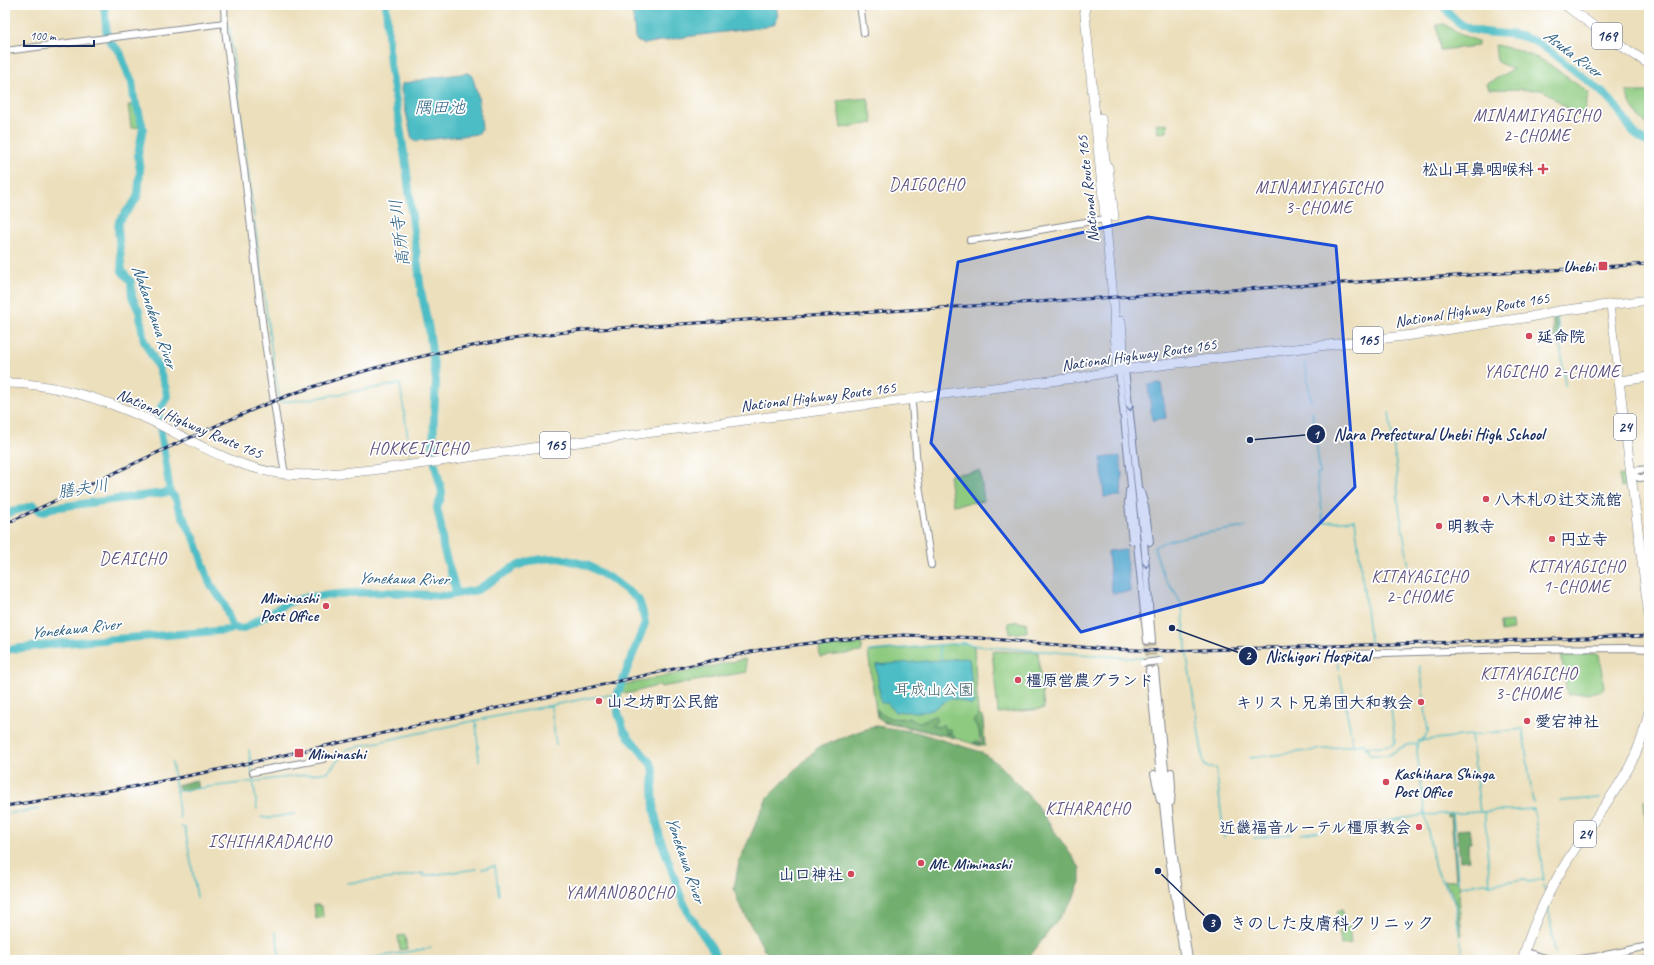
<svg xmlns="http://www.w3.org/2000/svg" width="1654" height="965" font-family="Caveat,'Klee One',sans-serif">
  <rect width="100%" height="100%" fill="#fff"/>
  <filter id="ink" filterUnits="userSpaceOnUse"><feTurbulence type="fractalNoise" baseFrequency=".025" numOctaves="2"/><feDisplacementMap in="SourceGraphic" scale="8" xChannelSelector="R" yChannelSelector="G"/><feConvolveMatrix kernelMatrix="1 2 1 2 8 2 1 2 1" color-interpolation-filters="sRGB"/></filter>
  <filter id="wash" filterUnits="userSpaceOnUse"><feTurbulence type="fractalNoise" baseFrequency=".012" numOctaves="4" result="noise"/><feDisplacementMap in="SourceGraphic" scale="16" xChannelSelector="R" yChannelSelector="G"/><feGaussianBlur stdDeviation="0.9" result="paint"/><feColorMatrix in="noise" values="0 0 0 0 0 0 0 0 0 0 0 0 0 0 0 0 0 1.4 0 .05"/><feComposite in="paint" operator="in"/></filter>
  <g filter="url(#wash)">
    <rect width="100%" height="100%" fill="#ecdfbc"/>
    <!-- green -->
    <path fill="#8ecb80" stroke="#547d6f" d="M 1444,24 L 1459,34 L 1478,41 L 1478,46 L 1440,50 L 1437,25 Z
      M 1495,45 L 1519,50 L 1546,62 L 1589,93 L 1584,112 L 1574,114 L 1543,90 L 1489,89 L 1487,84 L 1513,69 L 1497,62 Z
      M 1626,92 L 1649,92 L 1649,126 C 1638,118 1630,105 1626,92 Z
      M 868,98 L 873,123 L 841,128 L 837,101 Z
      M 128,105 L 134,105 L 140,127 L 131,128 Z
      M 1167,123 L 1167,132 L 1158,133 L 1156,124 Z
      M 980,471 L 984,501 L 953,505 L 949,475 Z
      M 1619,475 L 1627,476 L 1628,486 L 1621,487 Z
      M 1019,621 L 1019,623 L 1026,622 L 1027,632 L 1010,634 L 1008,623 Z
      M 1512,621 L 1513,630 L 1501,632 L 1500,622 Z
      M 858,643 L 862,645 L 862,649 L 861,652 L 820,657 L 819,647 Z
      M 963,643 L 974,646 L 980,746 L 945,735 L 885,723 L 877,718 L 868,652 Z
      M 992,651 L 1038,652 L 1044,709 L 998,713 Z
      M 1561,653 L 1599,654 L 1604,687 L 1602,691 L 1569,695 L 1567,694 Z
      M 745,659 L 747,672 L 661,687 L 660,685 L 631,693 L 620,693 L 624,685 Z
      M 1649,799 L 1649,869 L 1644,800 Z
      M 1447,815 L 1452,815 L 1457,880 L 1460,886 L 1459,903 L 1462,935 L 1460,935 C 1458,916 1458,896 1444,881 L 1456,880 L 1451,817 L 1447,817 Z
      M 314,905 L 319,905 L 322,907 L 323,917 L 316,919 Z
      M 1340,909 L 1342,909 L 1344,925 L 1349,925 L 1351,944 L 1341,945 L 1337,912 Z
      M 405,935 L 407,949 L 400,950 L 398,936 Z"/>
    <!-- forest -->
    <path fill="#72af6e" stroke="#466f66" d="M 1554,317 L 1556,318 L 1560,341 L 1557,344 L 1555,343 L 1552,318 Z
      M 877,709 C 885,720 897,719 909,718 C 920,727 926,717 936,716 L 938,720 L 932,725 L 939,727 L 943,724 L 945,729 L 949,729 L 952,730 L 950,733 L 945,733 L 953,734 L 955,738 L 883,721 L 878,717 Z
      M 979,714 L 983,718 L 985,746 L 973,743 L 976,741 L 981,743 L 982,741 L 978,728 L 973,721 Z
      M 876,726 L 916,732 L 981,752 L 1000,765 L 1035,803 L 1080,868 L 1080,882 L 1072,901 L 1027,960 L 781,960 L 765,951 L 738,902 L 734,888 L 739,862 L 767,798 L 817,748 L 857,732 Z
      M 196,780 L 198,788 L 180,791 L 177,785 Z
      M 1469,829 L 1471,843 L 1468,843 L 1469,860 L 1460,861 L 1457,830 Z"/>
    <!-- water -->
    <path fill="#4ebdc5" stroke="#347692" d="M 632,5 L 776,5 L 778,18 L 774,24 L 765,27 L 684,37 L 644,44 L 637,41 L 635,37 Z
      M 468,73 L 472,75 L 478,96 L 482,128 L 478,134 L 416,141 L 412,139 L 401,90 L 402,84 L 430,78 Z
      M 1161,383 L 1166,418 L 1152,420 L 1148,385 Z
      M 1120,456 L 1122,474 L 1121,496 L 1104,497 L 1101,458 Z
      M 1126,550 L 1130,592 L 1112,593 L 1108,553 L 1109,551 Z
      M 965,658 L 969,659 L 974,703 L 971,705 C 945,692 949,703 928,711 C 921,713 911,711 903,712 L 900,711 L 895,712 L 887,703 L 881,703 L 876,665 Z
      M 1649,952 L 1649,960 L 1605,960 Z"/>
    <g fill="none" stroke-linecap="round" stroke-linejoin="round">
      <!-- stream -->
      <path stroke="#4ebdc5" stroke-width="1.5" d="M 229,27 L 271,347 L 280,402 L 310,399 L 399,384 L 400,384 L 411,459 L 433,456
        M 1557,316 L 1565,385
        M 1305,362 L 1311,401
        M 1312,411 L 1320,473 L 1317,474 L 1322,510
        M 1389,412 L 1397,472 L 1398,501 L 1411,580
        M 1322,514 L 1323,521 L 1325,522 L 1355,520 L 1370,641
        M 939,645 L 941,659
        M 869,651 L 963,643 L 978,646 L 1131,658 L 1162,657
        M 1338,661 L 1339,669
        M 1420,666 L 1428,731 L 1425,737 L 1421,740
        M 1340,675 L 1353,745
        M 551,706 L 556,745
        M 476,721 L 479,761
        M 1471,735 L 1480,812
        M 1417,744 L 1418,741 L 1523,729 L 1533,803
        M 1366,747 L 1393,745 L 1395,741 L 1391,709
        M 249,750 L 257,809
        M 1250,758 L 1364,744 L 1370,755 L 1389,755 L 1406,745 L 1417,744 L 1417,752 L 1425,815 L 1435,869 L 1449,891 L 1455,904 L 1463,960
        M 172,762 L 180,818
        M 177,791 L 328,772 L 347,749 L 473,721 L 588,698 L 618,694
        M 1560,801 L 1600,798
        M 1484,812 L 1488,849 L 1487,849 L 1490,884 L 1524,879 L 1528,882 L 1543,879
        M 5,814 L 39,809
        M 1453,814 L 1458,882
        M 261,817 L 268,818 L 295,814
        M 181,827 L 185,828 L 197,897
        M 1336,829 L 1425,815 L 1534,809 L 1544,881
        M 1300,834 L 1321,831
        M 1224,837 L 1216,768 L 1209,768 L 1204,765 L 1187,656 L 1182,606 L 1176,594 L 1164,577 L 1154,548 C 1164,537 1228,530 1245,527
        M 1254,838 L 1291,834
        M 482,869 L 495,866 L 499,895
        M 347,883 L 397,878 L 423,873 L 423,876 L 477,869
        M 1544,885 L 1545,891
        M 1460,886 L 1485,883 L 1489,884
        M 1548,904 L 1555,953
        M 276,932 L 280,960
        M 359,960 L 431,948"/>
      <!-- river -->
      <path stroke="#4ebdc5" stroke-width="8" d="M 104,5 L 107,35
        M 386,5 L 390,64 L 406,165 L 421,291 L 429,329 L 436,381 L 434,415 L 433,458
        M 1443,5 C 1471,48 1501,23 1536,42 C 1545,47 1553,54 1561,60 C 1577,73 1596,85 1611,101 C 1624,114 1630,136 1649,143
        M 110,42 L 120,52 L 128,74 L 132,81 L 134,99 L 138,109 L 143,128 L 138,155 L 140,171 L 138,195 L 135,201 L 119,221 L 118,228 L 122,271 L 131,282 L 132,297 L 139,311 L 144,341 L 158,367 L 166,389 L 167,397 L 161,407 L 158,419
        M 161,432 L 170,492 L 176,499 L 178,507 L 195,540 L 210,584 L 224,603 L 233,628
        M 435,465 L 442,492 L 441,498 L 437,507 L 441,526 L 443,547 L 457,594
        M 5,514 L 34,505 L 40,511 L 43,512 L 51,508 L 170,492
        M 5,650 L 63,643 L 230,630 L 233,628 L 243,629 L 289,602 L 309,597 L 348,593 L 383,592 L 445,596 L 477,590 L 514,567 L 530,561 L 543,559 L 559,558 L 587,565 L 613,580 L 638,599 L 642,609 L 645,623 L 618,693 L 618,713 L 624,731 L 651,764 L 654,770 L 653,788 L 654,809 L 660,837 L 681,897 L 689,914 L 712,948 L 717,960"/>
    </g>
  </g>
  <g filter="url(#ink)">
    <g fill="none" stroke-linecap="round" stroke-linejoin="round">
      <!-- minor-tunnel -->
      <path stroke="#c2bca9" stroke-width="6" stroke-dasharray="6 3" stroke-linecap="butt" d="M 1147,641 L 1149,670
        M 1152,641 L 1155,670"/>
      <!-- minor casing -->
      <g stroke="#84878d" stroke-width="8">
        <path id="minor" d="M 224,5 L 225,30 L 245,177 L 263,329 L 284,469 L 286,474
          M 860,5 L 864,33
          M 5,51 L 225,23
          M 970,240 C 1016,235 1060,226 1105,219
          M 1125,369 L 1144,542 L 1152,641
          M 1119,370 L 1147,641
          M 913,399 L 912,404 L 918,478 L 931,565
          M 1631,473 L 1639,478 L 1649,477
          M 1631,473 L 1638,470 L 1649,469
          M 1129,491 L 1128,503 L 1132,541
          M 1141,492 L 1145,506 L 1150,542
          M 1351,654 L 1515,649 L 1627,648 L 1649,649
          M 1149,670 L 1168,851 L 1184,960
          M 1155,670 L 1173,850 L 1189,960
          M 253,772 L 323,759
          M 1171,772 L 1172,787 L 1171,802
          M 1154,774 L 1160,800
          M 1525,952 C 1536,955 1546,959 1558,960 C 1586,961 1621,951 1649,946"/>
      </g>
      <!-- major casing -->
      <g stroke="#84878d" stroke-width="8">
        <path id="major" d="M 1610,305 L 1619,381"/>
      </g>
      <!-- highway casing -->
      <g stroke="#84878d" stroke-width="10">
        <path id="highway" d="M 1084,5 L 1114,308 L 1115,336 L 1119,370
          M 1565,5 L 1614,41 L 1649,64
          M 1101,118 L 1106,173
          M 1108,167 L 1114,217
          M 1121,321 L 1124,362
          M 1649,377 L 1619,381 L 1649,616
          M 5,383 C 56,383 106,400 152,421 C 195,442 236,469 285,474 C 303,476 322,474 340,473 C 392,469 445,460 496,453 C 633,435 769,416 906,400 L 919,397 L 1083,377 L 1119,370 L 1412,335 L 1530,317 L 1558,311 L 1649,300
          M 1522,960 C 1534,919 1553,882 1576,847 C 1606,801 1639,767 1649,711"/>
      </g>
      <!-- minor -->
      <use href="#minor" stroke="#fff" stroke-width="6"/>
      <!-- major -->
      <use href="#major" stroke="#fff" stroke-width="7"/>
      <!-- highway -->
      <use href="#highway" stroke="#fff" stroke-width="9"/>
      <!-- rail casing -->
      <g stroke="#1b2f5e" stroke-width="3">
        <path id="rail" d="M 5,524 C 53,502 102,479 150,456 C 198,434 245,411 295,393 C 388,360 485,340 584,330 L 1649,264
          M 5,806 L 132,787 L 212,771 L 764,649 L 835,640 L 904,635 L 980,638 L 1104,649 L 1169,651 L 1649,636"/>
      </g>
      <!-- rail -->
      <use href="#rail" stroke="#fff" stroke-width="1.5" stroke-dasharray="4.5" stroke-linecap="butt"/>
      <!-- minor-bridge casing -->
      <g stroke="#84878d" stroke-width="8" stroke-linecap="butt">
        <path id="minor-bridge" d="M 1143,663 L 1160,661"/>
      </g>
      <!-- minor-bridge -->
      <use href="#minor-bridge" stroke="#fff" stroke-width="6"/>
    </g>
    <!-- one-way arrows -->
    <defs><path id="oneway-chevron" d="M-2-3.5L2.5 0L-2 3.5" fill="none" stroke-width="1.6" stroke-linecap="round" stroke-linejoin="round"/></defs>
    <g stroke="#8d97ae">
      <use href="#oneway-chevron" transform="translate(1130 408) rotate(83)"/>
      <use href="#oneway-chevron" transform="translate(1146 565) rotate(85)"/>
    </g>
  </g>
  <!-- marked area -->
  <path fill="#1d4ed8" fill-opacity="0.2" stroke="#1d4ed8" stroke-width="3" stroke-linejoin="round" d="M 1148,217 L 1336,246 L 1355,487 L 1263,582 L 1081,632 L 931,443 L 958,262 Z"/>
  <!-- markers -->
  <g fill="#d1495b" stroke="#fff" stroke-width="1.5">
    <path d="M1541 163h4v4h4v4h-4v4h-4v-4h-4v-4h4z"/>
    <rect x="1598" y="261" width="10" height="10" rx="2"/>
    <circle cx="1529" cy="336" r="4"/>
    <circle cx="1486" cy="499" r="4"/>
    <circle cx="1439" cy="526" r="4"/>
    <circle cx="1552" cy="539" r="4"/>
    <circle cx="326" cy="606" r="4"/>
    <circle cx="1018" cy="680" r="4"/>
    <circle cx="599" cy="701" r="4"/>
    <circle cx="1421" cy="702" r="4"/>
    <circle cx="1527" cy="721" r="4"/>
    <rect x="294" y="748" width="10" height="10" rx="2"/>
    <circle cx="1386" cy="782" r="4"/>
    <circle cx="1419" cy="827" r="4"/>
    <circle cx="921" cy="863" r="4"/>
    <circle cx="851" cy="874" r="4"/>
  </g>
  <g text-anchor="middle" stroke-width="3.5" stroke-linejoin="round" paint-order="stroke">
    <!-- shield labels -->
    <g fill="#fff" stroke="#5f6d8e" stroke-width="1">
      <rect x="1592" y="23" width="30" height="26" rx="3"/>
      <rect x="1353" y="327" width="30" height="26" rx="3"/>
      <rect x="1614" y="414" width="22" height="26" rx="3"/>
      <rect x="540" y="432" width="30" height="26" rx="3"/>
      <rect x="1574" y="821" width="22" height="26" rx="3"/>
    </g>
    <g font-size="15" font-weight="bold" fill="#1b2f5e">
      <text x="1607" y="41">169</text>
      <text x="1368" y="345">165</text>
      <text x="1625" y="432">24</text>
      <text x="555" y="450">165</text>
      <text x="1585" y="839">24</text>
    </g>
    <!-- poi labels -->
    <g font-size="16" font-weight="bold" fill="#1b2f5e" stroke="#fff" text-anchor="start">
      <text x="1534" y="175" text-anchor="end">松山耳鼻咽喉科</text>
      <text x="1594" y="272" text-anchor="end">Unebi</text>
      <text x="1537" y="342">延命院</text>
      <text x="1494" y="505">八木札の辻交流館</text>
      <text x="1447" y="532">明教寺</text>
      <text x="1560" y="545">円立寺</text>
      <text x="318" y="603" text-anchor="end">Miminashi<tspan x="318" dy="18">Post Office</tspan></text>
      <text x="1026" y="686">橿原営農グランド</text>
      <text x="607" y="707">山之坊町公民館</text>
      <text x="1413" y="708" text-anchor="end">キリスト兄弟団大和教会</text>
      <text x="1535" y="727">愛宕神社</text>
      <text x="308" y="759">Miminashi</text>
      <text x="1394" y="779">Kashihara Shinga<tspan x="1394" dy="18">Post Office</tspan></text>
      <text x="1411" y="833" text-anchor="end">近畿福音ルーテル橿原教会</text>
      <text x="929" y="869">Mt. Miminashi</text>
      <text x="843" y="880" text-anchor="end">山口神社</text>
    </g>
    <!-- street labels -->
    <g font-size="16" fill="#1b2f5e" stroke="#fff">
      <text transform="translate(1087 189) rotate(-96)" y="6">National Route 165</text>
      <text transform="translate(1472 309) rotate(-9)" y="6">National Highway Route 165</text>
      <text transform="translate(1139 354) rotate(-8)" y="6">National Highway Route 165</text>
      <text transform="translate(818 396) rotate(-7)" y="6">National Highway Route 165</text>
      <text transform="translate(190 423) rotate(23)" y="6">National Highway Route 165</text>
    </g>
    <!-- park labels -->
    <g font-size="16" fill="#3e5e68" stroke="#fff">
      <text x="934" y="695">耳成山公園</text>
    </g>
    <!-- water labels -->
    <g font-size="17" font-style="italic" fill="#2d6182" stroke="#fff">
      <text transform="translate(1573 53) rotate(37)" y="6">Asuka River</text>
      <text x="440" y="113">隅田池</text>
      <text transform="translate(399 233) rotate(-97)" y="6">高所寺川</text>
      <text transform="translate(155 316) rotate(71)" y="6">Nakanokawa River</text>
      <text transform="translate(83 488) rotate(-8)" y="6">膳夫川</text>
      <text transform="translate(403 578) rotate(1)" y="6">Yonekawa River</text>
      <text transform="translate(75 628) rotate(-6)" y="6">Yonekawa River</text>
      <text transform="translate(686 859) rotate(71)" y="6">Yonekawa River</text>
    </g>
    <!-- neighbourhood labels -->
    <g font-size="17" letter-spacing="1" fill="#5f517d" stroke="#fff">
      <text x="1537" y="121">MINAMIYAGICHO<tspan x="1537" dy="20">2-CHOME</tspan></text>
      <text x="927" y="190">DAIGOCHO</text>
      <text x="1319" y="193">MINAMIYAGICHO<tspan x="1319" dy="20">3-CHOME</tspan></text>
      <text x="1552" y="377">YAGICHO 2-CHOME</text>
      <text x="419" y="454">HOKKEIJICHO</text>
      <text x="133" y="564">DEAICHO</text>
      <text x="1577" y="572">KITAYAGICHO<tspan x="1577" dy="20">1-CHOME</tspan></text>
      <text x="1420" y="582">KITAYAGICHO<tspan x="1420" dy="20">2-CHOME</tspan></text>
      <text x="1529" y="679">KITAYAGICHO<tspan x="1529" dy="20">3-CHOME</tspan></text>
      <text x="1088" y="814">KIHARACHO</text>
      <text x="270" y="847">ISHIHARADACHO</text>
      <text x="620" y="898">YAMANOBOCHO</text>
    </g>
  </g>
  <!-- callouts -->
  <path fill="none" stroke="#1b2f5e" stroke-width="1.5" d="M1250 440L1316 434M1172 628L1248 656M1158 871L1212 923"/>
  <g fill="#1b2f5e" stroke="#fff" stroke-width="1.5">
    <circle cx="1250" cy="440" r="4"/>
    <circle cx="1172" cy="628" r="4"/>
    <circle cx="1158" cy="871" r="4"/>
    <circle cx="1316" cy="434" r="10"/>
    <circle cx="1248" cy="656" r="10"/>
    <circle cx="1212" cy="923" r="10"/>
  </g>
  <g font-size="12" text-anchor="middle" font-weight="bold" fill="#fff">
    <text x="1316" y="439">1</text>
    <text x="1248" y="660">2</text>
    <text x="1212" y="927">3</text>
  </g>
  <g font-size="17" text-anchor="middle" font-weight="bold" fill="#1b2f5e" stroke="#fff" stroke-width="3.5" stroke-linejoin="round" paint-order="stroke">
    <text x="1439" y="440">Nara Prefectural Unebi High School</text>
    <text x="1318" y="662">Nishigori Hospital</text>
    <text x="1332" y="929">きのした皮膚科クリニック</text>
  </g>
  <!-- margin -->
  <rect width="1654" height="965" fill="none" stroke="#fff" stroke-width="20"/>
  <!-- scale -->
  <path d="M24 40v6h70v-6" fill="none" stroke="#1b2f5e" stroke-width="2"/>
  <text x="30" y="40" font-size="12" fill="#1b2f5e" stroke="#ffffff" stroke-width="3" paint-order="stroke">100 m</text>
</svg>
